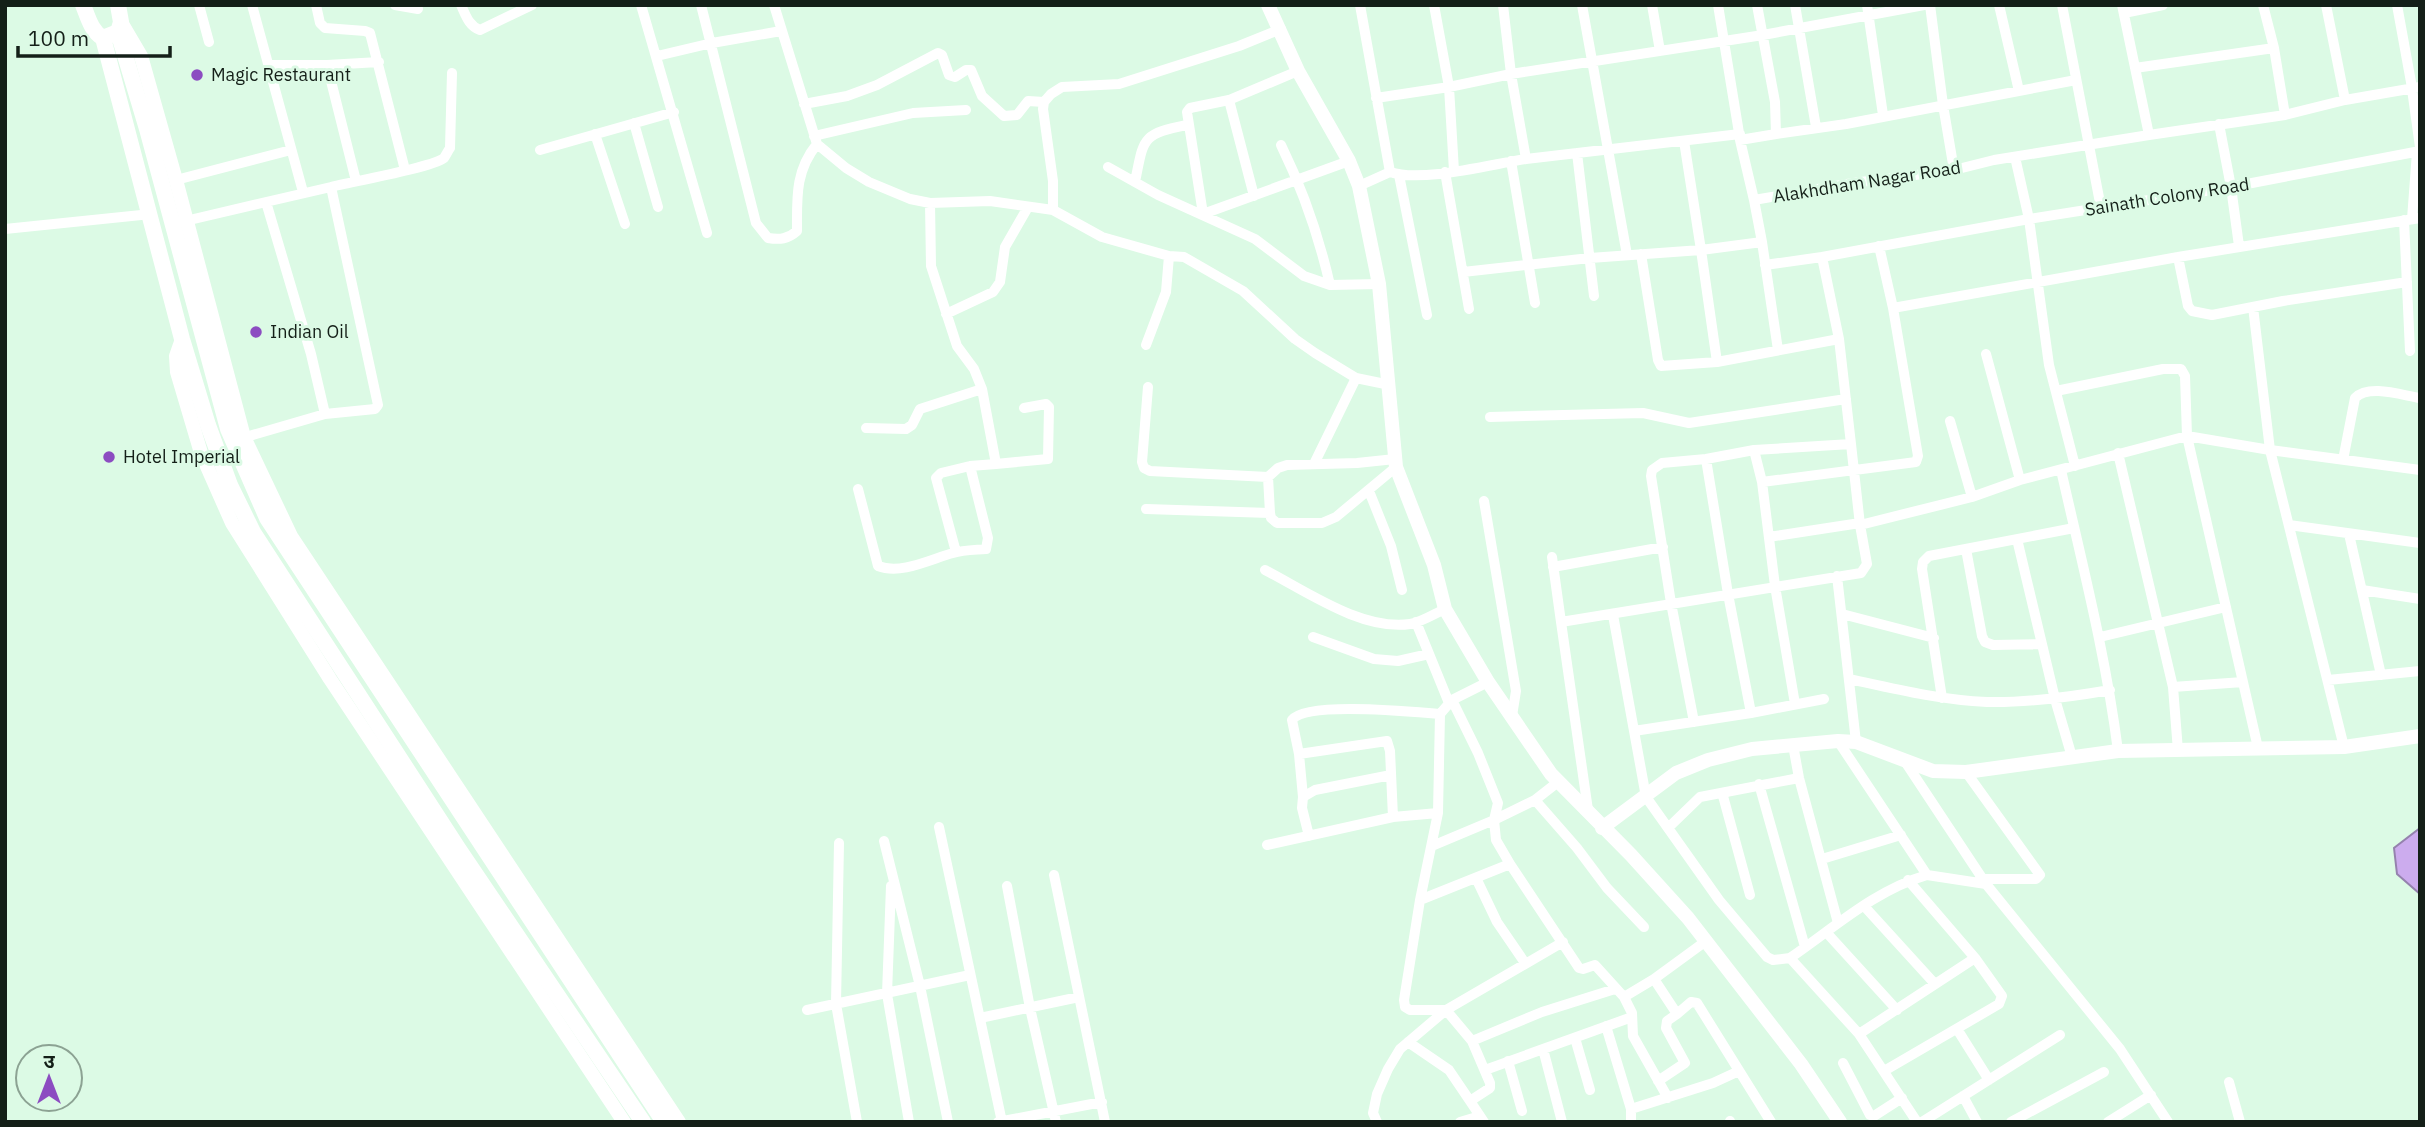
<svg xmlns="http://www.w3.org/2000/svg" width="2425" height="1127" font-family="'IBM Plex Sans','Noto Sans Devanagari',sans-serif">
  <rect width="100%" height="100%" fill="#dcfae5"/>
  <!-- water -->
  <path fill="#ccacee" stroke="#9582ae" stroke-width="2" d="M 2420,828 L 2420,894 L 2397,874 L 2394,848 Z"/>
  <g fill="none" stroke-linecap="round" stroke-linejoin="round">
    <!-- street -->
    <path stroke="#fff" stroke-width="10" d="M 199,5 L 209,42
      M 252,5 L 303,192
      M 316,5 L 320,23 L 325,28 L 365,31 L 370,33 L 405,170
      M 395,5 L 418,9
      M 461,5 C 466,16 469,26 480,30 L 532,5
      M 641,5 L 707,233
      M 701,5 L 756,223 L 768,238 C 780,240 788,239 797,231 C 797,198 795,171 817,144
      M 774,5 L 817,144 L 846,168 L 869,182 L 910,199 L 930,203 L 990,201 L 1053,210 L 1053,181 L 1043,109 L 1044,102 L 1051,94 L 1062,87 L 1119,84 L 1239,46 L 1281,29
      M 1360,5 L 1390,172
      M 1434,5 L 1449,87 L 1454,171
      M 1582,5 L 1627,255
      M 1652,5 L 1660,51
      M 1718,5 L 1740,139
      M 1795,5 L 1816,127
      M 1867,5 L 1883,115
      M 1930,5 L 1943,105 L 1954,170
      M 1999,5 L 2019,91
      M 2062,5 L 2101,208
      M 2122,5 L 2149,135
      M 2263,5 L 2274,48 L 2285,115
      M 2326,5 L 2345,100
      M 2397,5 L 2411,82 L 2420,147
      M 2124,13 L 2163,5
      M 657,56 L 712,43 L 781,31
      M 268,65 L 327,65
      M 2135,68 L 2274,48
      M 1298,71 L 1229,100 L 1190,108 L 1187,112 L 1203,214 L 1349,161
      M 1376,98 L 1449,87 L 1511,74 L 1763,35 L 1924,5
      M 1229,100 L 1254,196
      M 804,104 L 847,96 L 877,85 L 938,53 L 942,55 L 949,75 L 955,77 L 966,70 L 971,70 L 982,96 L 1004,116 L 1017,115 L 1028,101 L 1044,102
      M 634,123 L 658,207
      M 2219,124 L 2231,187 L 2239,246
      M 595,134 L 625,224
      M 1776,134 L 1846,124 L 2076,80
      M 814,136 L 913,113 L 966,110
      M 1281,145 C 1303,190 1319,237 1330,285
      M 540,150 L 674,112
      M 1577,153 L 1594,296
      M 1526,159 L 1740,134
      M 1511,161 L 1535,303
      M 1108,167 L 1158,195 L 1255,239 L 1304,276 L 1330,285 L 1379,284
      M 1445,172 L 1469,309
      M 1399,175 L 1427,315
      M 176,180 L 291,150
      M 356,181 L 327,65 L 379,62
      M 1135,182 C 1144,138 1141,134 1187,125
      M 1359,186 L 1390,172 C 1421,183 1492,164 1526,159 L 1511,74 L 1503,5
      M 331,187 C 351,182 434,167 444,158 C 446,155 448,151 450,148 L 452,73
      M 1754,200 L 1740,140 L 1776,134 L 1775,102 L 1757,5
      M 1053,210 L 1102,237 L 1169,256 L 1184,257 L 1243,291 L 1295,339 L 1315,353 L 1356,378 L 1390,385
      M 2412,219 L 2417,152
      M 2404,220 L 2410,351
      M 181,222 L 266,202 L 311,354 L 325,414
      M 5,229 L 151,214
      M 1762,242 L 1778,350
      M 1879,246 L 1893,308 L 2178,257 L 2420,218
      M 1641,254 L 1658,360 L 1661,366 L 1717,362
      M 2178,257 L 2188,306 L 2192,311 L 2212,315 L 2283,301 L 2407,282
      M 1765,265 L 1822,257
      M 1463,272 L 1590,258 L 1701,250 L 1684,141
      M 2253,307 L 2270,450 L 2344,747
      M 946,314 L 993,292 L 1000,282 L 1005,247 L 1028,207
      M 1839,339 L 1822,257 L 2029,219 L 2015,157
      M 1146,345 L 1166,292 L 1169,256
      M 1986,354 L 2020,480
      M 1148,387 L 1142,462 L 1144,468 L 1150,471 L 1268,477 L 1270,513 L 1271,518 L 1277,523 L 1322,523 L 1336,517 L 1396,467
      M 2056,391 L 2163,369 L 2181,369 L 2185,376 L 2187,436 L 2258,748
      M 1490,417 L 1643,413 L 1689,423 L 1846,399
      M 1950,421 L 1972,497
      M 866,428 L 906,429 L 912,425 L 920,409 L 982,389
      M 239,439 L 325,414 L 375,409 L 378,405 L 331,187 L 266,202
      M 1851,444 L 1860,525 L 1972,497 L 2020,480 L 2187,436 L 2270,450 L 2420,470
      M 1754,450 L 1762,482 L 1775,586 L 1795,704
      M 2118,453 L 2173,687 L 2178,751
      M 1706,459 L 1728,594 L 1751,713 L 1824,699
      M 2343,460 L 2355,398 C 2369,384 2401,395 2420,398
      M 996,464 L 1048,459 L 1049,407 L 1046,404 L 1024,408
      M 1314,464 L 1356,378
      M 2075,466 L 2049,365 L 2029,219 L 2231,187 L 2420,151
      M 2061,470 C 2082,563 2106,656 2118,751
      M 1268,477 L 1278,468 L 1287,465 L 1357,463 L 1395,459
      M 1762,482 L 1916,462 L 1918,456 L 1893,308
      M 858,489 L 878,566 C 901,575 931,559 953,553 C 963,550 975,550 986,549 L 988,538 L 970,466 L 996,464 L 982,389 L 974,369 L 957,346 L 931,266 L 930,203
      M 1369,491 L 1391,546 L 1402,590
      M 1484,501 L 1516,691 L 1512,716
      M 1146,509 L 1270,513
      M 2289,525 L 2420,543
      M 2349,534 L 2381,675
      M 1769,537 L 1860,523
      M 2017,539 L 2055,699 L 2072,757
      M 1966,549 L 1982,636 L 1985,642 L 1993,645 L 2042,644
      M 956,552 L 936,478 L 941,473 L 970,466
      M 1552,557 L 1561,622
      M 1553,567 L 1663,547
      M 1265,570 C 1306,591 1362,631 1410,624 C 1422,622 1434,614 1445,609
      M 1837,576 L 1856,742
      M 2362,590 L 2420,599
      M 1842,614 L 1934,638
      M 1613,615 L 1646,797 L 1719,900 L 1767,957 L 1773,960 L 1790,958 L 1859,1034 L 1917,1122
      M 1416,622 L 1449,703
      M 1313,637 L 1374,659 L 1398,661 L 1429,654
      M 2100,637 L 2226,607
      M 1849,679 C 1895,689 1940,700 1987,702 C 2029,703 2070,697 2110,690
      M 2328,680 L 2420,671
      M 2173,687 L 2243,682
      M 1942,698 L 1922,569 L 1923,562 L 1929,556 L 2074,528
      M 1452,700 L 1478,753 L 1498,803 L 1494,820 L 1496,840 L 1510,864 L 1579,968 L 1583,969 L 1595,965 L 1624,997 L 1654,979 L 1677,1014 L 1691,1002 L 1697,1003 L 1771,1122
      M 1694,722 L 1671,603 L 1651,476 L 1652,470 L 1662,463 L 1706,459 L 1754,450 L 1851,444 L 1839,339 L 1717,362 L 1701,250 L 1762,242 L 1754,200 L 1853,183 L 1954,170 L 1994,160 L 2149,135 L 2285,115 L 2345,100 L 2420,87
      M 1634,731 L 1751,713
      M 1793,745 L 1799,778 L 1838,923
      M 1299,754 L 1303,797 L 1302,808 L 1309,836
      M 1904,760 L 1986,884 L 2120,1049 L 2168,1122
      M 1966,772 L 2040,875 L 2036,879 L 1983,879
      M 1558,782 L 1535,800 L 1577,848 L 1607,888 L 1644,927
      M 1759,784 L 1805,947
      M 1303,797 L 1315,790 L 1391,775
      M 1588,810 L 1561,622 L 1861,573 L 1867,564 L 1860,525
      M 1393,817 L 1390,751 L 1387,741 L 1299,754 L 1292,720 C 1306,701 1414,712 1440,714
      M 939,827 L 1002,1122
      M 1668,828 L 1700,797 L 1726,792
      M 884,841 L 920,986 L 948,1122
      M 839,843 L 836,1004 L 857,1122
      M 1267,845 L 1393,817 L 1438,813
      M 1432,846 L 1494,820 L 1535,800
      M 1822,859 L 1901,835
      M 1054,875 L 1105,1122
      M 1927,875 L 1986,884
      M 1476,878 L 1497,922 L 1525,963
      M 891,886 L 887,994 L 909,1122
      M 1007,886 L 1030,1008 L 1056,1122
      M 1750,895 L 1723,796 L 1726,792 L 1799,778
      M 1420,900 L 1510,864
      M 1864,906 L 1935,984
      M 1826,932 L 1897,1010
      M 1790,958 C 1834,928 1875,890 1927,875 L 1838,741
      M 1654,979 L 1706,941
      M 1624,997 L 1632,1013 L 1633,1036 L 1668,1098
      M 807,1010 L 970,975
      M 980,1018 L 1079,997
      M 1606,1026 L 1631,1109 L 1631,1122
      M 1957,1029 L 1989,1080
      M 1859,1034 L 1975,958
      M 1575,1038 L 1590,1090
      M 1472,1041 L 1542,1012 L 1615,989
      M 1408,1042 L 1449,1070 L 1470,1101
      M 1543,1049 L 1562,1122
      M 1508,1061 L 1522,1111
      M 1843,1063 L 1870,1115 L 1874,1116 L 1902,1098
      M 1485,1070 L 1632,1017
      M 1884,1071 L 1999,1004 L 2002,996 L 1975,958 L 1908,880
      M 1658,1081 L 1685,1063 L 1666,1028 L 1667,1021 L 1677,1014
      M 2229,1082 L 2240,1122
      M 1963,1096 L 1977,1122
      M 1631,1109 L 1713,1083 L 1739,1071
      M 1730,1121 L 1730,1122
      M 998,1122 L 1102,1102
      M 1377,1122 L 1373,1113 L 1377,1094 L 1388,1069 L 1400,1049 L 1446,1010 L 1563,942
      M 1460,1122 L 1480,1116
      M 1484,1122 L 1470,1101 L 1490,1088 L 1490,1083 L 1472,1041 L 1446,1010 L 1410,1010 L 1405,1007 L 1404,1000 L 1420,900 L 1438,813 L 1440,714 L 1452,700 L 1488,682
      M 1922,1122 L 2060,1035
      M 2011,1122 L 2104,1072
      M 2108,1122 L 2151,1095"/>
    <!-- secondary -->
    <path stroke="#fff" stroke-width="14" d="M 1268,5 L 1298,71 L 1349,161 L 1359,186 L 1379,284 L 1396,467 L 1434,565 L 1445,609 L 1488,682 L 1551,774 L 1631,855 L 1688,918 L 1801,1064 L 1840,1122
      M 121,22 L 141,56 L 176,180 L 244,437 L 291,536 L 679,1122
      M 182,339 L 176,356 L 177,372 L 201,453 L 232,523 L 330,679 L 624,1122
      M 1602,828 L 1676,773 L 1708,760 L 1752,749 L 1838,741 L 1856,742 L 1933,771 L 1966,772 L 2118,751 L 2344,747 L 2420,736"/>
    <!-- primary -->
    <path stroke="#fff" stroke-width="16" d="M 83,5 C 88,17 91,31 103,38 L 118,32 L 121,22 L 118,5
      M 118,32 L 147,129 L 228,429 L 267,518 L 664,1122
      M 103,38 L 182,339 L 208,425 L 230,485 L 253,532 L 458,848 L 643,1122"/>
  </g>
  <!-- markers -->
  <g fill="#8c4cc1" stroke="#dcfae5" stroke-width="2.5">
    <circle cx="197" cy="75" r="7"/>
    <circle cx="256" cy="332" r="7"/>
    <circle cx="109" cy="457" r="7"/>
  </g>
  <g text-anchor="middle" stroke-width="6" stroke-linejoin="round" paint-order="stroke">
    <!-- poi labels -->
    <g font-size="18" fill="#141f18" stroke="#dcfae5" text-anchor="start">
      <text x="211" y="81">Magic Restaurant</text>
      <text x="270" y="338">Indian Oil</text>
      <text x="123" y="463">Hotel Imperial</text>
    </g>
    <!-- street labels -->
    <g font-size="18" fill="#141f18" stroke="#dcfae5">
      <text transform="translate(1867 182) rotate(-9)" y="6">Alakhdham Nagar Road</text>
      <text transform="translate(2167 197) rotate(-9)" y="6">Sainath Colony Road</text>
    </g>
  </g>
  <!-- border -->
  <rect width="2425" height="1127" fill="none" stroke="#141f18" stroke-width="14"/>
  <!-- north arrow -->
  <g transform="translate(49 1078)"><circle r="33" fill="#dcfae5" stroke="#8ca293" stroke-width="2"/>
  <path d="M0-5L12 26L0 18L-12 26Z" fill="#8c4cc1"/>
  <text y="-10" font-size="19" font-weight="bold" text-anchor="middle" fill="#141f18">उ</text>
  </g>
  <!-- scale -->
  <path d="M18 46v10h152v-10" fill="none" stroke="#141f18" stroke-width="3.5"/>
  <text x="28" y="46" font-size="21" fill="#141f18" stroke="#dcfae5" stroke-width="5" paint-order="stroke">100 m</text>
</svg>
